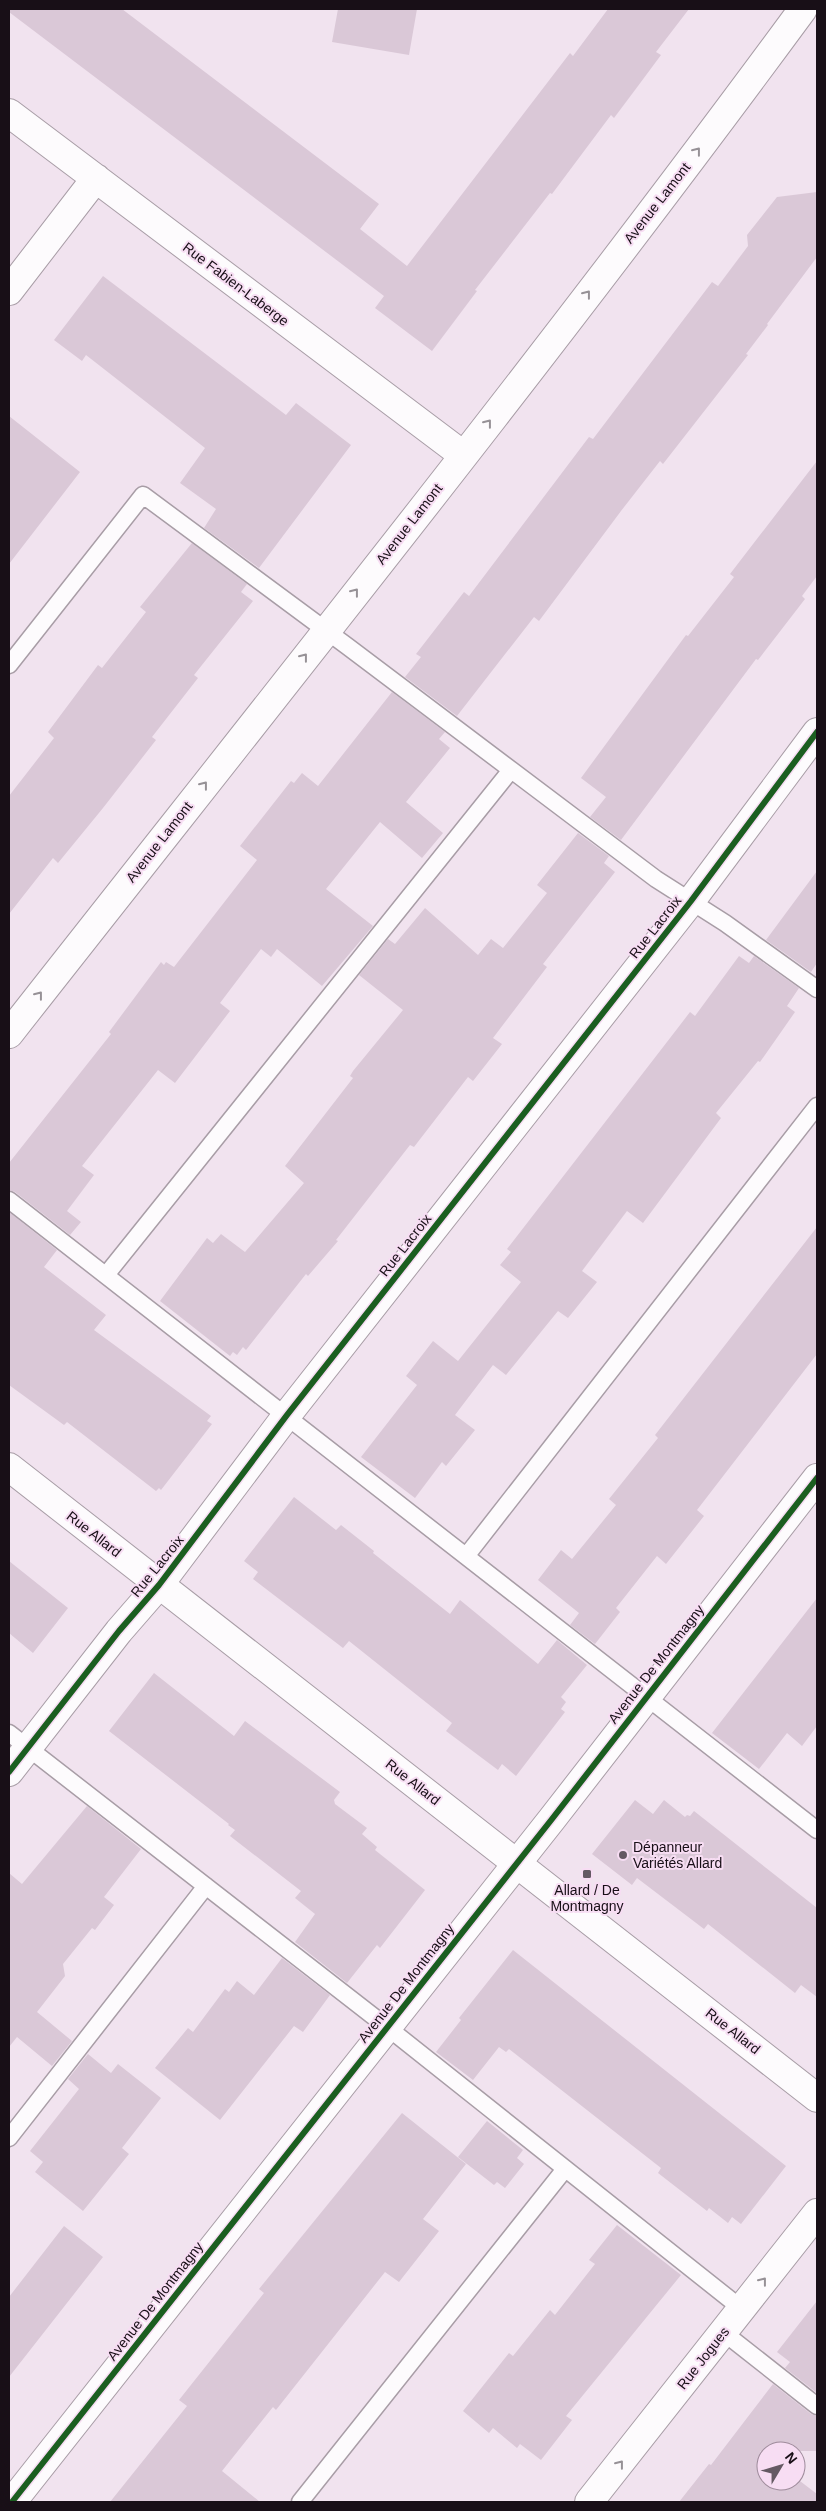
<svg xmlns="http://www.w3.org/2000/svg" width="826" height="2511" font-family="Helvetica,sans-serif">
  <rect width="100%" height="100%" fill="#f1e3ef"/>
  <!-- building -->
  <path fill="#dac8d7" d="M 9,9 L 122,9 L 379,204 L 360,229 L 407,266 L 570,53 L 573,56 L 608,9 L 689,9 L 656,52 L 661,55 L 638,86 L 614,118 L 611,115 L 552,194 L 550,193 L 475,290 L 477,291 L 432,351 L 375,308 L 384,296 L 9,12 Z
    M 338,9 L 417,9 L 409,55 L 332,42 Z
    M 817,192 L 817,257 L 767,324 L 768,325 L 746,354 L 748,355 L 663,464 L 660,461 L 621,511 L 539,621 L 534,617 L 457,716 L 405,677 L 421,657 L 416,654 L 464,592 L 469,596 L 589,437 L 593,439 L 712,282 L 718,286 L 748,246 L 747,235 L 777,197 Z
    M 103,276 L 286,415 L 296,403 L 351,445 L 259,568 L 204,528 L 216,509 L 180,483 L 205,448 L 86,355 L 82,361 L 54,340 Z
    M 9,416 L 80,472 L 9,564 Z
    M 817,461 L 817,576 L 802,596 L 805,599 L 758,660 L 756,659 L 621,840 L 590,817 L 606,797 L 581,778 L 686,635 L 688,636 L 734,577 L 730,574 Z
    M 192,543 L 247,584 L 241,592 L 253,601 L 194,675 L 198,678 L 152,737 L 156,740 L 103,808 L 58,863 L 53,858 L 9,914 L 9,796 L 54,738 L 48,732 L 98,665 L 102,668 L 146,612 L 140,607 Z
    M 392,692 L 445,732 L 439,739 L 450,748 L 406,802 L 443,833 L 422,858 L 380,822 L 326,889 L 373,926 L 322,986 L 277,949 L 271,957 L 261,949 L 220,1003 L 230,1011 L 175,1083 L 158,1070 L 82,1166 L 94,1175 L 67,1211 L 81,1222 L 70,1235 L 15,1192 L 9,1190 L 9,1163 L 111,1034 L 109,1032 L 161,962 L 164,965 L 166,962 L 174,967 L 257,860 L 240,846 L 291,781 L 294,783 L 302,773 L 318,786 Z
    M 578,833 L 609,856 L 604,863 L 615,872 L 543,964 L 547,967 L 493,1038 L 502,1044 L 473,1081 L 468,1077 L 414,1147 L 410,1145 L 336,1240 L 338,1241 L 308,1276 L 306,1274 L 246,1350 L 243,1347 L 237,1355 L 233,1352 L 230,1356 L 160,1301 L 207,1238 L 213,1243 L 221,1234 L 245,1252 L 304,1183 L 285,1166 L 353,1078 L 350,1076 L 353,1071 L 403,1010 L 359,975 L 388,939 L 395,944 L 425,908 L 478,955 L 491,939 L 503,948 L 547,893 L 537,885 Z
    M 817,871 L 817,963 L 811,972 L 766,940 Z
    M 739,956 L 749,963 L 754,956 L 799,988 L 787,1006 L 795,1012 L 760,1062 L 758,1061 L 716,1113 L 721,1118 L 643,1223 L 627,1211 L 582,1271 L 597,1282 L 568,1318 L 558,1311 L 506,1375 L 493,1365 L 455,1415 L 475,1430 L 446,1466 L 442,1462 L 415,1498 L 361,1457 L 417,1385 L 406,1376 L 433,1341 L 458,1361 L 521,1282 L 500,1265 L 511,1252 L 507,1249 L 677,1029 L 690,1012 L 695,1016 Z
    M 9,1212 L 57,1250 L 44,1267 L 106,1315 L 94,1330 L 211,1416 L 207,1421 L 212,1424 L 161,1490 L 159,1488 L 156,1491 L 67,1422 L 64,1425 L 9,1385 Z
    M 817,1227 L 817,1354 L 697,1510 L 704,1516 L 666,1564 L 657,1556 L 616,1608 L 620,1612 L 595,1644 L 570,1625 L 579,1613 L 538,1580 L 561,1550 L 572,1559 L 616,1505 L 609,1499 L 658,1438 L 655,1435 Z
    M 294,1497 L 336,1530 L 341,1525 L 374,1551 L 373,1553 L 450,1614 L 460,1600 L 538,1664 L 557,1640 L 587,1665 L 561,1697 L 566,1702 L 561,1709 L 565,1712 L 516,1776 L 502,1764 L 498,1770 L 446,1731 L 452,1723 L 349,1641 L 343,1648 L 253,1579 L 258,1572 L 244,1561 Z
    M 9,1561 L 68,1608 L 33,1653 L 9,1633 Z
    M 817,1598 L 817,1726 L 802,1746 L 787,1733 L 759,1769 L 712,1733 Z
    M 154,1673 L 234,1736 L 245,1721 L 340,1792 L 334,1800 L 335,1804 L 367,1828 L 362,1834 L 377,1847 L 375,1850 L 425,1890 L 380,1948 L 377,1945 L 347,1983 L 295,1942 L 315,1914 L 295,1898 L 301,1891 L 230,1836 L 235,1830 L 228,1825 L 229,1824 L 109,1731 Z
    M 635,1800 L 653,1814 L 664,1800 L 685,1817 L 687,1815 L 690,1816 L 694,1811 L 817,1908 L 817,1997 L 801,1985 L 795,1993 L 708,1924 L 704,1929 L 637,1878 L 632,1885 L 592,1854 Z
    M 87,1806 L 141,1849 L 104,1897 L 114,1905 L 95,1930 L 92,1928 L 63,1964 L 65,1976 L 37,2012 L 72,2041 L 52,2066 L 17,2037 L 9,2047 L 9,1873 L 22,1884 Z
    M 513,1950 L 786,2166 L 741,2224 L 732,2217 L 728,2223 L 709,2208 L 707,2211 L 658,2173 L 661,2168 L 509,2049 L 506,2052 L 499,2047 L 473,2080 L 436,2052 L 461,2020 L 459,2018 Z
    M 282,1958 L 330,1995 L 303,2032 L 294,2026 L 220,2120 L 155,2068 L 188,2028 L 193,2032 L 225,1989 L 229,1992 L 237,1981 L 254,1995 Z
    M 88,2054 L 111,2073 L 118,2064 L 161,2098 L 122,2148 L 129,2154 L 83,2211 L 35,2172 L 43,2162 L 30,2151 L 79,2089 L 68,2079 Z
    M 402,2113 L 466,2164 L 423,2219 L 439,2231 L 399,2282 L 385,2272 L 276,2410 L 273,2407 L 222,2471 L 260,2502 L 110,2502 L 187,2406 L 179,2400 L 264,2293 L 259,2289 Z
    M 487,2121 L 523,2150 L 517,2158 L 524,2164 L 505,2188 L 497,2182 L 494,2185 L 458,2157 Z
    M 617,2225 L 681,2275 L 566,2416 L 572,2420 L 541,2460 L 520,2444 L 517,2448 L 493,2428 L 489,2433 L 463,2411 L 509,2353 L 513,2356 L 550,2310 L 555,2315 L 595,2264 L 589,2260 Z
    M 64,2226 L 103,2257 L 9,2377 L 9,2297 Z
    M 817,2301 L 817,2393 L 785,2368 L 790,2362 L 777,2352 Z
    M 773,2384 L 811,2414 L 817,2416 L 817,2451 L 760,2451 L 766,2456 L 766,2481 L 796,2481 L 796,2478 L 817,2494 L 817,2502 L 679,2502 L 709,2464 L 711,2465 Z"/>
  <g fill="none" stroke-linecap="round" stroke-linejoin="round">
    <!-- service casing -->
    <g stroke="#a89da6" stroke-width="19">
      <path id="service" d="M 9,665 L 143,495 L 347,646 L 656,879 L 725,923 L 817,989
        M 9,1200 L 817,1830
        M 106,1275 L 511,770
        M 467,1555 L 817,1106
        M 9,1733 L 387,2027 L 742,2309
        M 9,2138 L 206,1886
        M 723,2332 L 817,2406
        M 300,2502 L 565,2169"/>
    </g>
    <!-- minor casing -->
    <g stroke="#a89da6" stroke-width="30">
      <path id="minor" d="M 9,113 L 463,455
        M 9,291 L 96,178
        M 9,1034 C 276,694 547,357 803,9
        M 9,1772 L 119,1631 L 159,1585 L 287,1415 L 691,901 L 817,732
        M 12,2502 L 552,1819 L 817,1478
        M 589,2502 L 817,2213"/>
    </g>
    <!-- tertiary casing -->
    <g stroke="#a89da6" stroke-width="30">
      <path id="tertiary" d="M 9,1467 L 817,2098"/>
    </g>
    <!-- service -->
    <use href="#service" stroke="#fdfbfd" stroke-width="16"/>
    <!-- minor -->
    <use href="#minor" stroke="#fdfbfd" stroke-width="28"/>
    <!-- tertiary -->
    <use href="#tertiary" stroke="#fdfbfd" stroke-width="28"/>
    <!-- cycleway casing -->
    <g stroke="#f7ddf3" stroke-width="9">
      <path id="cycleway" d="M 9,1772 L 119,1631 L 159,1585 L 287,1415 L 691,901 L 817,732
        M 12,2502 L 552,1819 L 817,1478"/>
    </g>
    <!-- cycleway -->
    <use href="#cycleway" stroke="#1b5e20" stroke-width="6"/>
  </g>
  <!-- one-way arrows -->
  <defs><path id="oneway-chevron" d="M-2-3.5L2.5 0L-2 3.5" fill="none" stroke-width="1.6" stroke-linecap="round" stroke-linejoin="round" transform="scale(1.25)"/></defs>
  <g stroke="#969196">
    <use href="#oneway-chevron" transform="translate(697 151) rotate(-52)"/>
    <use href="#oneway-chevron" transform="translate(587 294) rotate(-52)"/>
    <use href="#oneway-chevron" transform="translate(488 423) rotate(-52)"/>
    <use href="#oneway-chevron" transform="translate(355 592) rotate(-52)"/>
    <use href="#oneway-chevron" transform="translate(304 657) rotate(-52)"/>
    <use href="#oneway-chevron" transform="translate(204 785) rotate(-52)"/>
    <use href="#oneway-chevron" transform="translate(39 995) rotate(-52)"/>
    <use href="#oneway-chevron" transform="translate(763 2281) rotate(-52)"/>
    <use href="#oneway-chevron" transform="translate(620 2464) rotate(-52)"/>
  </g>
  <!-- markers -->
  <g fill="#645963" stroke="#f7ddf3" stroke-width="2">
    <circle cx="623" cy="1855" r="5"/>
    <rect x="582" y="1869" width="10" height="10" rx="2.5"/>
  </g>
  <g text-anchor="middle" stroke-width="4" stroke-linejoin="round" paint-order="stroke">
    <!-- street labels -->
    <g font-size="14" fill="#180f17" stroke="#f7ddf3">
      <text transform="translate(657 203) rotate(-52)" y="5">Avenue Lamont</text>
      <text transform="translate(236 284) rotate(37)" y="5">Rue Fabien-Laberge</text>
      <text transform="translate(409 524) rotate(-52)" y="5">Avenue Lamont</text>
      <text transform="translate(159 842) rotate(-52)" y="5">Avenue Lamont</text>
      <text transform="translate(655 927) rotate(-52)" y="5">Rue Lacroix</text>
      <text transform="translate(405 1245) rotate(-52)" y="5">Rue Lacroix</text>
      <text transform="translate(94 1534) rotate(38)" y="5">Rue Allard</text>
      <text transform="translate(157 1566) rotate(-51)" y="5">Rue Lacroix</text>
      <text transform="translate(656 1664) rotate(-52)" y="5">Avenue De Montmagny</text>
      <text transform="translate(413 1782) rotate(38)" y="5">Rue Allard</text>
      <text transform="translate(406 1983) rotate(-52)" y="5">Avenue De Montmagny</text>
      <text transform="translate(733 2031) rotate(38)" y="5">Rue Allard</text>
      <text transform="translate(155 2301) rotate(-52)" y="5">Avenue De Montmagny</text>
      <text transform="translate(703 2358) rotate(-52)" y="5">Rue Jogues</text>
    </g>
    <!-- poi labels -->
    <g font-size="14" fill="#180f17" stroke="#f7ddf3" text-anchor="start">
      <text x="633" y="1852">Dépanneur<tspan x="633" dy="16">Variétés Allard</tspan></text>
      <text x="587" y="1895" text-anchor="middle">Allard / De<tspan x="587" dy="16">Montmagny</tspan></text>
    </g>
  </g>
  <!-- border -->
  <rect width="826" height="2511" fill="none" stroke="#180f17" stroke-width="20"/>
  <!-- north arrow -->
  <g transform="translate(781 2466) rotate(52)"><circle r="24" fill="#f7ddf3" stroke="#9e8b9b"/>
  <path d="M0-4L9 19L0 12L-9 19Z" fill="#645963"/>
  <text y="-8" font-size="14" font-weight="bold" text-anchor="middle" fill="#180f17">N</text>
  </g>
</svg>
